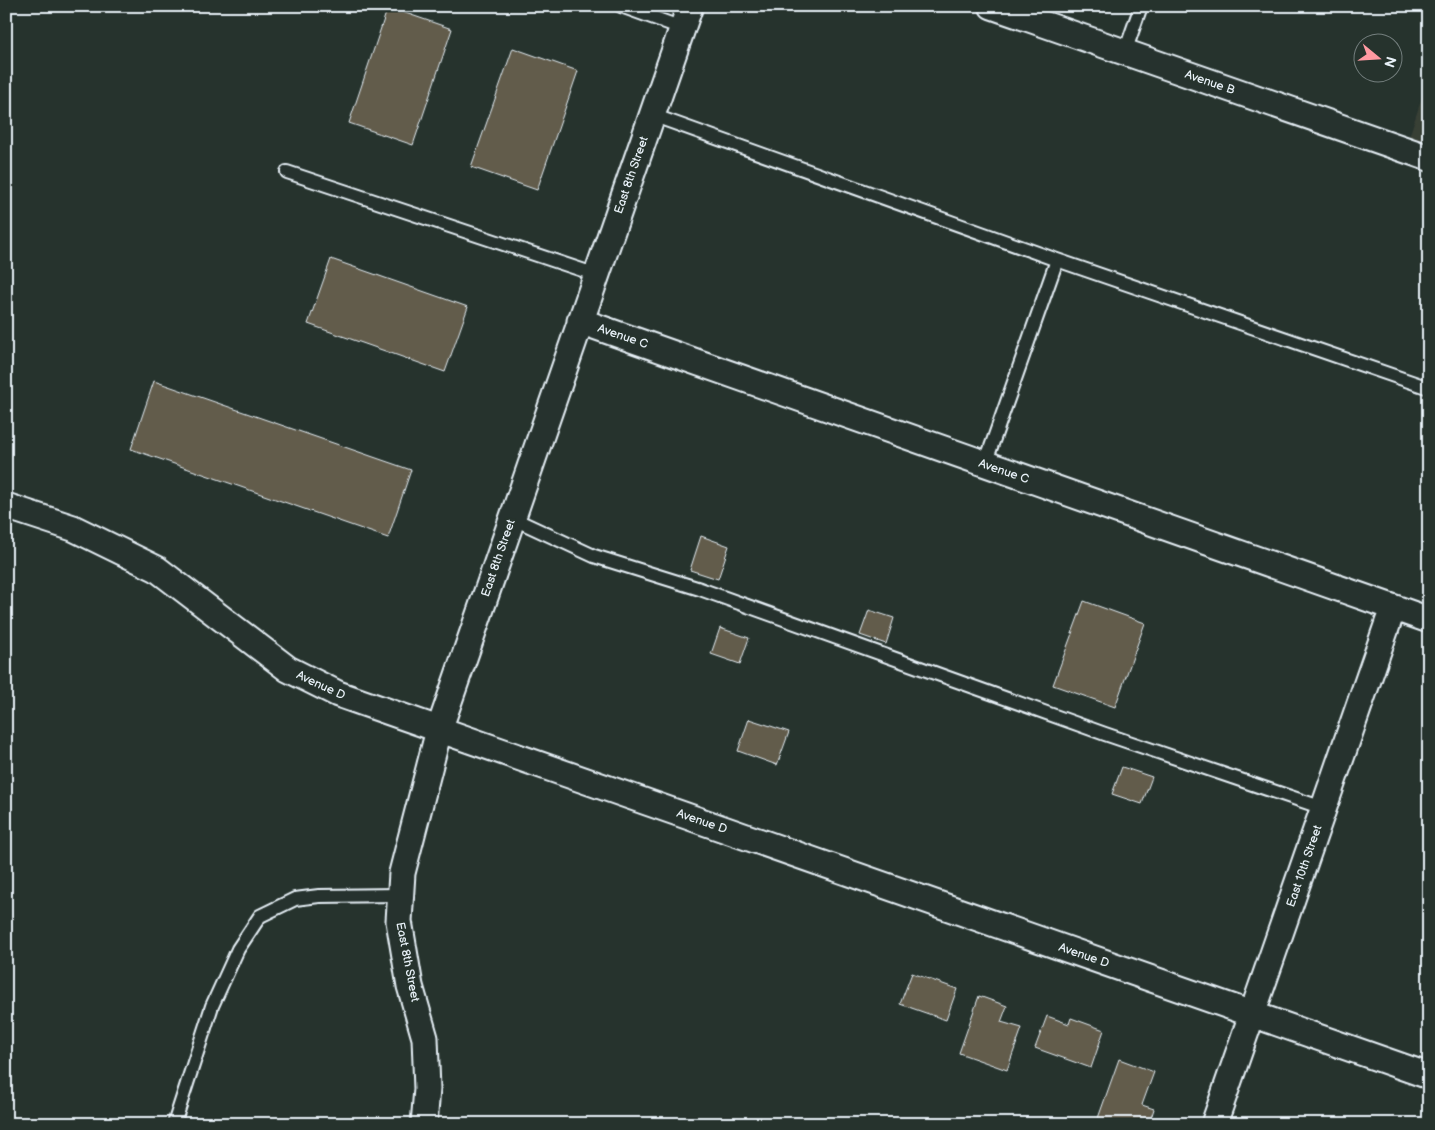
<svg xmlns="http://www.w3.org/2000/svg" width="1435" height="1130" font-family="'Balsamiq Sans',sans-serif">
  <rect width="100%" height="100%" fill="#26332d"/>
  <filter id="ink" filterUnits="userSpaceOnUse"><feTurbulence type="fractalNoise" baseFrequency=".02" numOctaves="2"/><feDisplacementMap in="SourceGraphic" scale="10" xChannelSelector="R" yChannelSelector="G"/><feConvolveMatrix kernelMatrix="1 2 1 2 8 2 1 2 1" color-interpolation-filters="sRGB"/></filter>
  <g filter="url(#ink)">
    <!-- built -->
    <path fill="#383f36" d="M 1429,76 L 1429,144 L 1409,137 Z"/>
    <!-- building -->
    <path fill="#625c4b" stroke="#e8f1f8" d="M 388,7 L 452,29 L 413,145 L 349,123 Z
      M 513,48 L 578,71 L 537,190 L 471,167 Z
      M 331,259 L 468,307 L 445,372 L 308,324 Z
      M 154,381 L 411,470 L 388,538 L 131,449 Z
      M 701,536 L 729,546 L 718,579 L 690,570 Z
      M 1084,601 L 1145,623 L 1115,707 L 1053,685 Z
      M 869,610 L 894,618 L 886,644 L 860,635 Z
      M 720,628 L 749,638 L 740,664 L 711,654 Z
      M 749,719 L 789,732 L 777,765 L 738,751 Z
      M 1122,767 L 1152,777 L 1142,804 L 1112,794 Z
      M 912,973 L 957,989 L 946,1020 L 900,1004 Z
      M 979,996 L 1007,1006 L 1001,1022 L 1022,1028 L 1007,1070 L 959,1053 Z
      M 1047,1016 L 1069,1024 L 1071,1018 L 1104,1030 L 1091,1068 L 1035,1048 Z
      M 1119,1059 L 1154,1072 L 1142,1105 L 1154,1109 L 1149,1124 L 1103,1124 L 1097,1121 Z"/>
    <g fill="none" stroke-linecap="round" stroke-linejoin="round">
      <!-- service casing -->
      <g stroke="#e8f1f8" stroke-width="16">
        <path id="service" d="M 621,6 L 682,28
          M 1125,52 L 1141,6
          M 652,115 L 1057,260 L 1429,388
          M 287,172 L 597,275
          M 985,464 L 1057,260
          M 512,518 L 594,556 L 700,589 L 1105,734 L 1323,808
          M 174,1124 L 212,1006 L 238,949 L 260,916 L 295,899 L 319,896 L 400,895"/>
      </g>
      <!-- minor casing -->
      <g stroke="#e8f1f8" stroke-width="29">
        <path id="minor" d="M 992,6 L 1429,158
          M 580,321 L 1429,620
          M 6,506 L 73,528 L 157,569 L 288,669 L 338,694 L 1429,1076
          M 424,1124 L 427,1089 L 425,1038 L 410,986 L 399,921 L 402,873 L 439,730 L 690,6
          M 1214,1124 L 1393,608"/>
      </g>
      <!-- service -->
      <use href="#service" stroke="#26332d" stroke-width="12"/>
      <!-- minor -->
      <use href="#minor" stroke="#26332d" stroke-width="25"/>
    </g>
  </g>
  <g text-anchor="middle" stroke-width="5" stroke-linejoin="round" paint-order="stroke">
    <!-- street labels -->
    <g font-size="12" fill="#e8f1f8" stroke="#26332d">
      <text transform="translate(1210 82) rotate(19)" y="4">Avenue B</text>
      <text transform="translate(631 175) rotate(-71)" y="4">East 8th Street</text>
      <text transform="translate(623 336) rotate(19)" y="4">Avenue C</text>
      <text transform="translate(1004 471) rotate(19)" y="4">Avenue C</text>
      <text transform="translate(498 558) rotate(-71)" y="4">East 8th Street</text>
      <text transform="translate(321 685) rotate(25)" y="4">Avenue D</text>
      <text transform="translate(702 821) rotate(19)" y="4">Avenue D</text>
      <text transform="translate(1304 866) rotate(-71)" y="4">East 10th Street</text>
      <text transform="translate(1084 955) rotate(19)" y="4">Avenue D</text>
      <text transform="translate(408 962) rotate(79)" y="4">East 8th Street</text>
    </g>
  </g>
  <!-- margin -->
  <rect width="1435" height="1130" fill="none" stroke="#26332d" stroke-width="25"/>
  <rect x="12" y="12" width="1410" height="1105" fill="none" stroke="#e8f1f8" stroke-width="2" filter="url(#ink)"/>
  <!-- north arrow -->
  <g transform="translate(1378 58) rotate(108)"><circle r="24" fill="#26332d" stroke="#747f7e"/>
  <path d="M0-4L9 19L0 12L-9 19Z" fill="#ff9aa2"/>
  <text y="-8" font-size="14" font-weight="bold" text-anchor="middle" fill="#e8f1f8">N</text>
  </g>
</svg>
